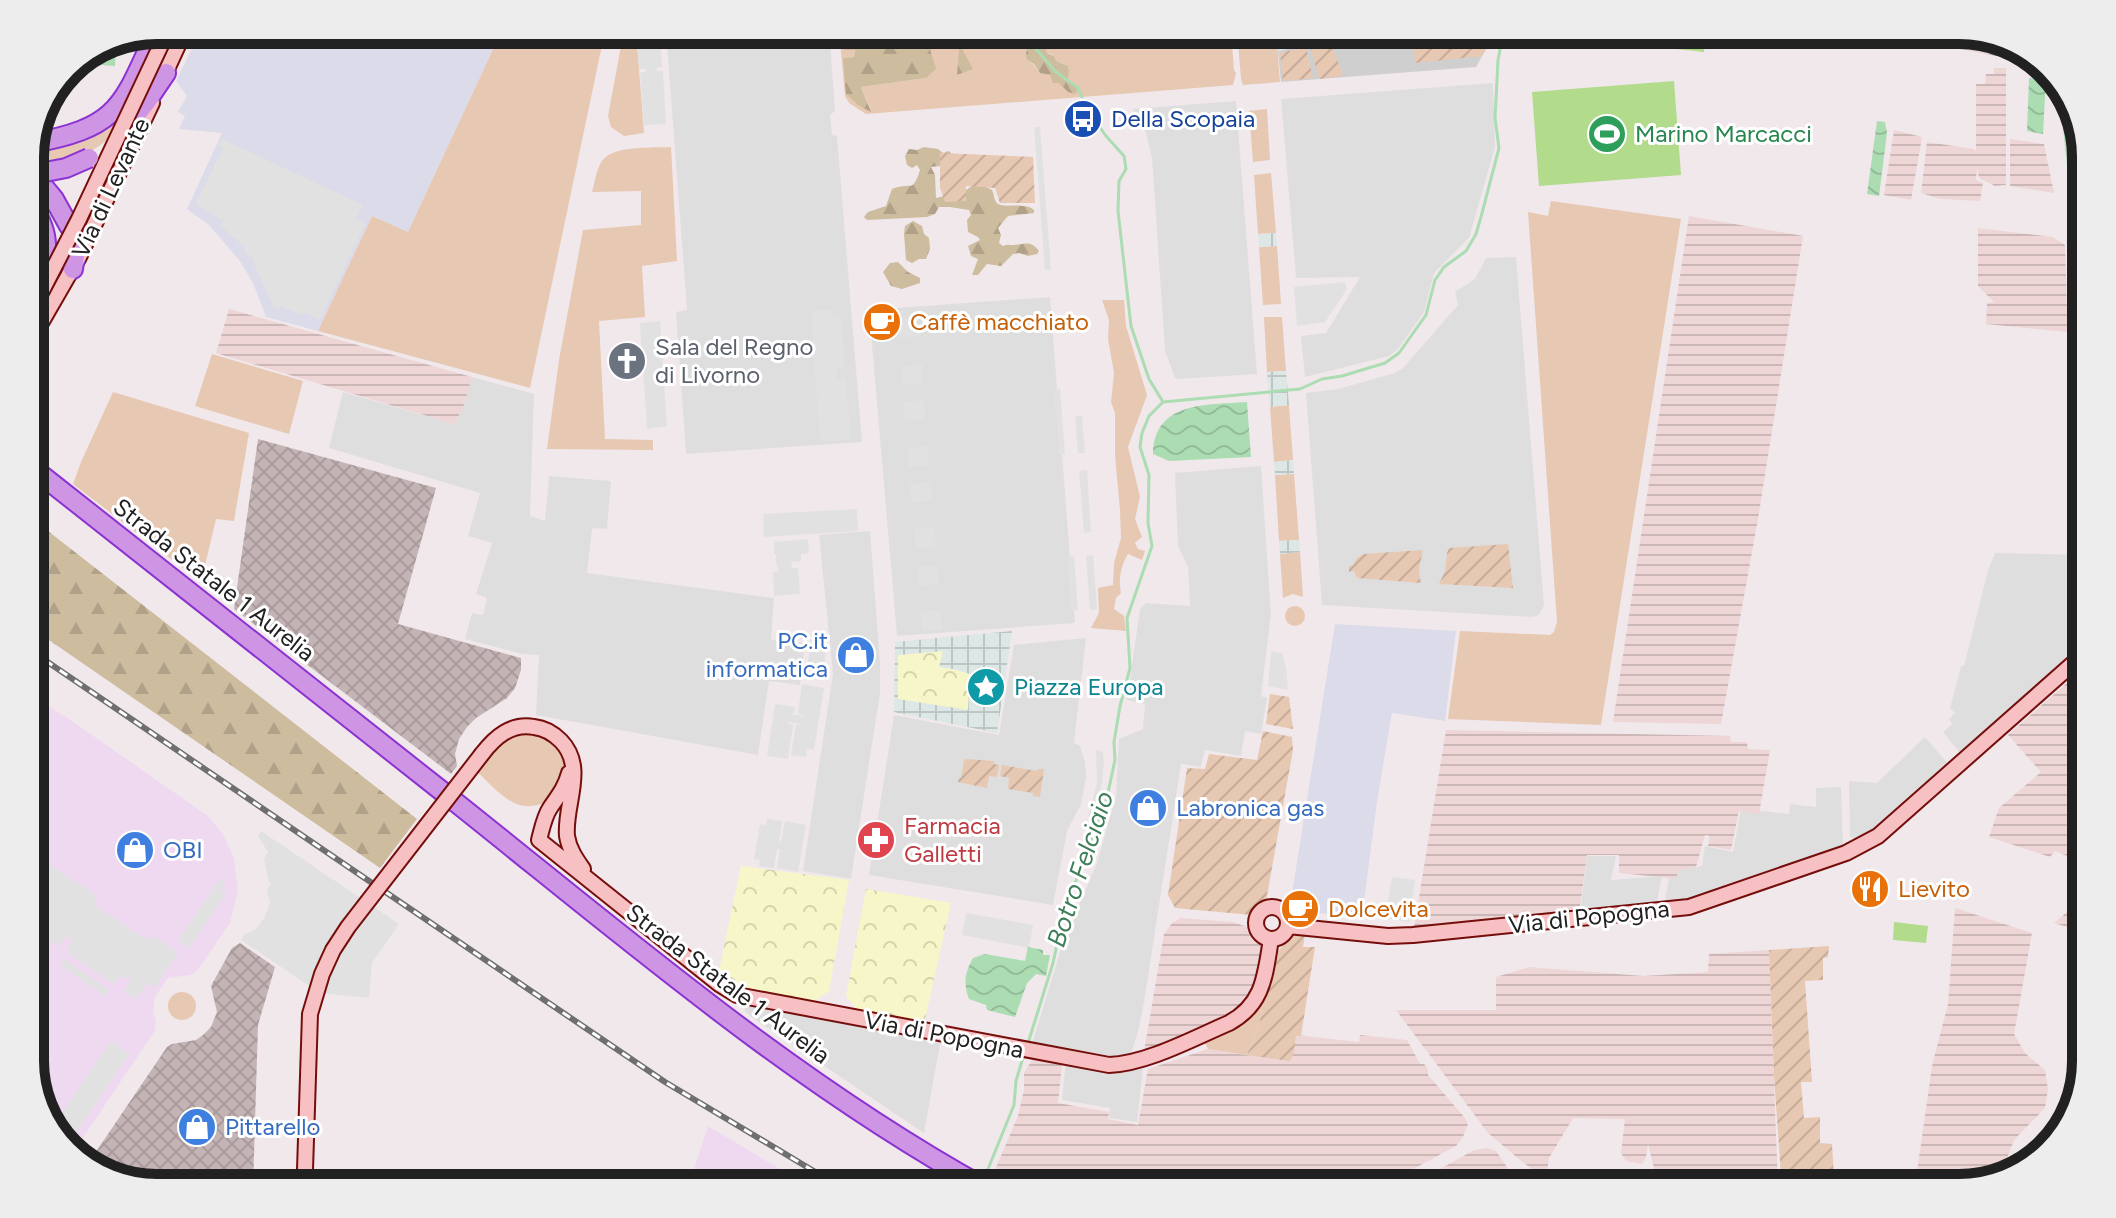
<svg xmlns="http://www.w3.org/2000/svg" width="2116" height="1218" font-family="Figtree,sans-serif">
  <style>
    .residential { fill: #dfdedf }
    .commercial { fill: #efd9f0 }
    .industrial { fill: #dcdbe9 }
    .religious { fill: #cfcfcf }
    .construction { fill: url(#construction-cross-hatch) }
    .farmland { fill: url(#farmland-rules) }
    .grass { fill: #e7c8b2; fill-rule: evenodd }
    .forest { fill: url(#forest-firs) }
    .park { fill: url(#park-crowns) }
    .garden { fill: url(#garden-furrows) }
    .pitch { fill: #b2db8b }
    .parking { fill: #e1e1e1 }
    .plaza { fill: url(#plaza-grid); fill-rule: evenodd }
    .water { fill: url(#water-waves) }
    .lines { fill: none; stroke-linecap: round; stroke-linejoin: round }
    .stream { stroke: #abdcb2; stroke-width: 3 }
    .secondary-casing { stroke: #750d0b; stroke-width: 18 }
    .highway-casing { stroke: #8c32d2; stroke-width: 22 }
    .secondary { stroke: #f7c0c3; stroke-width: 14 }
    .highway { stroke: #cd95e3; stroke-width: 18 }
    .rail-casing { stroke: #6f6f6f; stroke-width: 6 }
    .rail { stroke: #fff; stroke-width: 3; stroke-dasharray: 9; stroke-linecap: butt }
    .secondary-bridge-casing { stroke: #750d0b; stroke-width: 18; stroke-linecap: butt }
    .highway-bridge-casing { stroke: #8c32d2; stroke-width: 22; stroke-linecap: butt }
    .secondary-bridge { stroke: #f7c0c3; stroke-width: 14 }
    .highway-bridge { stroke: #cd95e3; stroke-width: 18 }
    .labels { text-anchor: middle; stroke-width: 6; stroke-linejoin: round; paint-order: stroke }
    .transit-label { font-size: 24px; fill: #164399; stroke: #fff; text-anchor: start }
    .leisure-label { font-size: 24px; fill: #27864d; stroke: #fff; text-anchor: start }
    .street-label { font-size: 24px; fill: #212121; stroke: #fff }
    .food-label { font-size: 24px; fill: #c56008; stroke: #fff; text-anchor: start }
    .worship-label { font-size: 24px; fill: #5b616d; stroke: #fff; text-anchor: start }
    .shop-label { font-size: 24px; fill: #366cbe; stroke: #fff; text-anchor: start }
    .culture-label { font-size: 24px; fill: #0d838f; stroke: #fff; text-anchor: start }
    .health-label { font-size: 24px; fill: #be3a42; stroke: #fff; text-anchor: start }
    .water-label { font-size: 26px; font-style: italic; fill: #3e7e58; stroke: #fff }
    .rim { fill: none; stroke: #212121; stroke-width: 10 }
  </style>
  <defs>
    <pattern id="construction-cross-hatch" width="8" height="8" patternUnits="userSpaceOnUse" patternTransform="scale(2)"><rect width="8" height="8" fill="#c5b4b6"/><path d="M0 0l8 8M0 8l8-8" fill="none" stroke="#a99a9c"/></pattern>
    <pattern id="farmland-rules" width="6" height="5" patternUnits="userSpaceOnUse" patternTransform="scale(2)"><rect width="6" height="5" fill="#eed5d6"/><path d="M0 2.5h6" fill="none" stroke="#ccb7b7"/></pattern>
    <pattern id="forest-firs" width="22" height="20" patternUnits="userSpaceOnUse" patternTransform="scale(2)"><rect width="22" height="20" fill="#cebc9f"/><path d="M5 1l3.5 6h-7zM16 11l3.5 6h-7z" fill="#b1a189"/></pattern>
    <pattern id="park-crowns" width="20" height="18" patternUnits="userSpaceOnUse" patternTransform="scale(2)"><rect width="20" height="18" fill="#f7f6c9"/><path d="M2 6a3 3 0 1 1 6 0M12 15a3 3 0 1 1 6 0" fill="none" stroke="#d3d3ac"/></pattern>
    <pattern id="garden-furrows" width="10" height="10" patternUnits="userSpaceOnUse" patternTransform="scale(2)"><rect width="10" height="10" fill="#e7c8b2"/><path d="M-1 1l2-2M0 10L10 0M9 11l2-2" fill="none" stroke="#c6ac99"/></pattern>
    <pattern id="plaza-grid" width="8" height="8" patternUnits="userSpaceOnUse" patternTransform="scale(2)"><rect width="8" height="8" fill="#dce7e6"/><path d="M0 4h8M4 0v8" fill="none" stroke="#bcc6c5"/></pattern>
    <pattern id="water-waves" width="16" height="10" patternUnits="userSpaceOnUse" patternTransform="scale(2)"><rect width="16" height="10" fill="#abdcb2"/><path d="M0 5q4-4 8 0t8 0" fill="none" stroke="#93bc99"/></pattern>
  </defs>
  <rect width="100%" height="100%" fill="#f1e8ec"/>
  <!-- residential -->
  <path class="residential" d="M 666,30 L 829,30 L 835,111 L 830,115 L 832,135 L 837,136 L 862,442 L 686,454 L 676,312 L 687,310 Z
    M 1493,83 L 1495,147 L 1469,238 L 1434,273 L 1424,312 L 1398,349 L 1389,356 L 1305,377 L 1301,336 L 1326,333 L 1360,277 L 1296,278 L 1281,99 Z
    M 1236,101 L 1257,374 L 1178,379 L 1175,378 L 1165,351 L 1152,158 L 1145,129 L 1133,109 Z
    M 1516,257 L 1544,605 L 1539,615 L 1532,617 L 1322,605 L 1306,393 L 1338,389 L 1395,373 L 1403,368 L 1458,305 L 1455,292 L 1475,279 L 1486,258 Z
    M 1050,297 L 1075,623 L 897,636 L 869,310 Z
    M 472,377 L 534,394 L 530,516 L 545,521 L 549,476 L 611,481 L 607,529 L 592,528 L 587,573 L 774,598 L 771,640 L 805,643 L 800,685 L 769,681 L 758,755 L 536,715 L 539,655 L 522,654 L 465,639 L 472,613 L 483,615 L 487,598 L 476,594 L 492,543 L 468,536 L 480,493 L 329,448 L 343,392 L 454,424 L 463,408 Z
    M 1261,466 L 1271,615 L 1261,696 L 1267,698 L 1261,734 L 1245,731 L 1241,756 L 1205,750 L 1201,767 L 1181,764 L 1145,996 L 1139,1028 L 1126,1070 L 1143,1069 L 1137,1122 L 1109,1118 L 1110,1108 L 1062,1100 L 1067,1050 L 1032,1044 L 1063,943 L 1097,863 L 1116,796 L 1119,739 L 1143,729 L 1145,704 L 1127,700 L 1140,609 L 1146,603 L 1190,606 L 1188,567 L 1178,546 L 1175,473 Z
    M 870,531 L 880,662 L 880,693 L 851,879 L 803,871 L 833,674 L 819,535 Z
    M 1995,553 L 2086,555 L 2086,643 L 1961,754 L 1943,732 L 1952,724 L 1949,719 L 1955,713 L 1950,708 L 1961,666 L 1964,666 L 1988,570 Z
    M 1086,638 L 1074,743 L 1080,746 L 1085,762 L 1086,778 L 1081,804 L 1067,831 L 1053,905 L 869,875 L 894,715 L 999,735 L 1014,645 Z
    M 1925,737 L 1949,765 L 1873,832 L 1856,839 L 1850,837 L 1849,781 L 1877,783 Z
    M 1841,787 L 1843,846 L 1690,902 L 1664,906 L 1670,872 L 1702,866 L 1705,846 L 1733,852 L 1741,809 L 1789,814 L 1790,804 L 1816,807 L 1816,788 Z
    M 1587,856 L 1616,856 L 1611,880 L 1662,876 L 1656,907 L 1580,915 Z
    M 749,1003 L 941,1039 L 924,1133 L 750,1016 L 745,1011 L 744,1008 Z"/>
  <!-- commercial -->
  <path class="commercial" d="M 30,694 L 72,721 L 208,816 L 223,834 L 234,858 L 238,891 L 230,923 L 197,971 L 190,975 L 168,978 L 155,997 L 153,1015 L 156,1020 L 154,1032 L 74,1151 L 47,1125 L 30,1069 Z
    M 708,1126 L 812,1188 L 688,1188 Z"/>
  <!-- industrial -->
  <path class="industrial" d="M 201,30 L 502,30 L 408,232 L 372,216 L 318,331 L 266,317 L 253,283 L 240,261 L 209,225 L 187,209 L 222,133 L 179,129 L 185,116 L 178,112 L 187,96 L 176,81 Z
    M 1335,624 L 1456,631 L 1445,721 L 1392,713 L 1377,801 L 1362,918 L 1293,910 L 1290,906 Z"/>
  <!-- religious -->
  <path class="religious" d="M 1276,30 L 1490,30 L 1489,44 L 1476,67 L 1281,82 Z"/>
  <!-- construction -->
  <path class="construction" d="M 258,439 L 436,488 L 398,624 L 521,658 L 521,670 L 515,688 L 507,698 L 476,718 L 467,727 L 459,739 L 455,754 L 457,766 L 451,774 L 234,609 Z
    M 240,943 L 275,967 L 258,1025 L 253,1188 L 157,1188 L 94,1171 L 87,1165 L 167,1047 L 172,1044 L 196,1040 L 203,1035 L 211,1027 L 217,1012 L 211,986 L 232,948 Z"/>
  <!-- farmland -->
  <path class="farmland" d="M 1903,30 L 1959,30 L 1968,32 L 1963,42 L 1950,38 L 1947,43 L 1905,35 Z
    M 1973,34 L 2022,47 L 2042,65 L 1965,50 Z
    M 1994,68 L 2006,68 L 2006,185 L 1995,186 L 1979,178 L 1977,167 L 1976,180 L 1983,183 L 1980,201 L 1941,199 L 1921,193 L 1927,142 L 1974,149 L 1976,152 L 1976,84 L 1985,84 L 1986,74 L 1994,74 Z
    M 1894,130 L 1922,137 L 1911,200 L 1884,195 Z
    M 2010,139 L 2044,144 L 2054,193 L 2010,186 Z
    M 1689,216 L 1803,236 L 1758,519 L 1721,724 L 1613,722 Z
    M 1978,228 L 2053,237 L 2065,245 L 2067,310 L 2075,311 L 2077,333 L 1986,324 L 1987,303 L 1994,302 L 1978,286 Z
    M 229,309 L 472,377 L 463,408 L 454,424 L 216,353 Z
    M 2086,666 L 2086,933 L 2054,923 L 2073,907 L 2079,859 L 2075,856 L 2067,856 L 2055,851 L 2050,857 L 1989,837 L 1999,808 L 2041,772 L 2008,735 Z
    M 1446,730 L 1730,736 L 1731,742 L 1747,742 L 1748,749 L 1770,750 L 1759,814 L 1739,811 L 1731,850 L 1708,846 L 1710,836 L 1705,835 L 1696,867 L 1677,871 L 1677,877 L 1670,878 L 1619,873 L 1619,855 L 1587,855 L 1579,914 L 1414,929 Z
    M 1955,908 L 2032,933 L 2014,1034 L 2025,1053 L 2045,1070 L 2048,1089 L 2045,1108 L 2014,1140 L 2000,1177 L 1959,1188 L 1920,1188 L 1916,1179 L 1932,1066 L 1948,1004 Z
    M 1181,918 L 1232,922 L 1248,927 L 1264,945 L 1264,955 L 1251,997 L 1236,1013 L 1218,1023 L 1144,1052 L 1164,934 L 1172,923 Z
    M 1769,950 L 1778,1188 L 1659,1188 L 1648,1144 L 1646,1157 L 1642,1164 L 1626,1161 L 1621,1153 L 1625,1119 L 1573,1118 L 1549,1158 L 1547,1173 L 1537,1173 L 1520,1160 L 1488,1133 L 1396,1010 L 1496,1010 L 1496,977 L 1529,967 L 1643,976 L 1708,972 L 1709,954 Z
    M 1296,1035 L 1359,1042 L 1360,1035 L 1407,1040 L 1420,1064 L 1424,1064 L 1428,1069 L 1428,1075 L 1465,1118 L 1468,1124 L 1463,1137 L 1456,1146 L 1391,1181 L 1272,1169 L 1267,1188 L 1019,1188 L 1007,1181 L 995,1170 L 1018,1116 L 1024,1090 L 1024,1073 L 1032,1060 L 1062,1064 L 1058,1103 L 1109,1112 L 1108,1119 L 1138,1125 L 1148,1069 L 1208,1049 L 1252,1056 L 1294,1052 Z
    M 1487,1148 L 1496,1151 L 1507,1167 L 1510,1175 L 1508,1188 L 1422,1188 L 1426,1179 L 1433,1173 L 1467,1154 L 1475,1150 Z"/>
  <!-- grass -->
  <path class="grass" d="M 502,30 L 603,30 L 601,50 L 530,388 L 318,331 L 372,216 L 408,232 Z
    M 624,30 L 636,30 L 644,133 L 624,136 L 611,127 L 608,116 Z
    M 839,30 L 841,30 L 843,49 L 855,49 L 854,57 L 844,58 L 871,110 L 861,87 L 926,78 L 929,49 L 959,49 L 972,69 L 956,43 L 909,39 L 907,30 L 911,30 L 916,35 L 943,30 L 968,30 L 964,37 L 965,43 L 972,44 L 980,39 L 989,41 L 1004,37 L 1004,30 L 1036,30 L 1044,36 L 1044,30 L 1231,30 L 1234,70 L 1236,73 L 1233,85 L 866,114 L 849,103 L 845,96 ZM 1042,44 L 1047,53 L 1052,54 L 1056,61 L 1068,66 L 1069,70 L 1067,79 L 1074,83 L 1059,83 L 1049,74 L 1040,73 L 1033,64 L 1026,59 Z
    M 1237,30 L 1276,30 L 1280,82 L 1243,85 L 1241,79 Z
    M 1267,109 L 1270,160 L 1253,162 L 1249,111 Z
    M 122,113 C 119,120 116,130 111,136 C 92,156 65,162 39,169 L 30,163 L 30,149 L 71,144 L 96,132 Z
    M 671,147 L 677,261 L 642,266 L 645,317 L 599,321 L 605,439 L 653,440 L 653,450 L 547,449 L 559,360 L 583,230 L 641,225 L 641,191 L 592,192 C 595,182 596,170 602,161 C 613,145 653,148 671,147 Z
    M 1271,173 L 1276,233 L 1258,234 L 1254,175 Z
    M 1551,201 L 1681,219 L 1601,725 L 1448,719 L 1460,631 L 1550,635 L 1554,632 L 1557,622 L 1528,212 L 1548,216 Z
    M 1277,246 L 1281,304 L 1263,305 L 1259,247 Z
    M 1102,300 L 1124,300 L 1126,326 L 1147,395 L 1128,447 L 1140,497 L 1135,519 L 1142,537 L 1135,543 L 1138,549 L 1145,551 L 1142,560 L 1128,554 C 1121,565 1118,580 1121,593 L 1116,598 L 1114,609 L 1124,616 L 1126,631 L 1091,628 L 1099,613 L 1098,588 L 1113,585 L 1114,563 L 1121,538 L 1120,510 L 1115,455 L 1115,413 L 1111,402 L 1114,373 L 1108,339 L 1109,320 Z
    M 1264,317 L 1282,317 L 1286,371 L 1267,372 Z
    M 212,354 L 303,381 L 289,434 L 195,406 Z
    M 113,392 L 249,433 L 234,521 L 216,519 L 201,582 L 73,484 L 81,462 Z
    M 1289,405 L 1293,460 L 1274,462 L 1270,407 Z
    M 1294,474 L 1299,540 L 1279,541 L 1275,475 Z
    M 1300,552 L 1303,597 L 1293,594 L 1283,598 L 1280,554 Z
    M1285 616a10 10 0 1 1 20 0a10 10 0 1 1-20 0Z
    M 530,732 L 549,737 L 565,755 L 567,765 L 566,776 L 546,803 C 540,804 533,807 526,806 C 507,805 491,784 477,772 C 492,749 502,738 530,732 Z
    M168 1006a14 14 0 1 1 28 0a14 14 0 1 1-28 0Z
    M 1263,1001 L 1259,1026 L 1247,1055 L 1208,1049 L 1205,1043 C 1229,1033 1250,1024 1263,1001 Z
    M 433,1171 L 462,1173 L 471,1177 L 408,1185 L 403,1179 L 404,1175 L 407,1174 Z"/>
  <!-- forest -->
  <path class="forest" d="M 841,30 L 907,30 L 910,39 L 956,43 L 962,49 L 973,69 L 957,75 L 959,49 L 930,49 L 936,69 L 926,78 L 861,87 L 871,112 L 858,105 L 846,94 L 843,58 L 854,57 L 855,50 L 843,49 Z
    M 968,30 L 1004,30 L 1004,37 C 995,45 990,40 980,39 L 972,44 L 964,41 Z
    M 1034,41 L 1045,47 L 1047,53 L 1054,56 L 1056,61 L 1068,66 L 1069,70 L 1068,79 L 1075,85 L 1077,91 L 1075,94 L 1068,92 L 1059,83 L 1053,83 L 1050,75 L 1040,73 L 1034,64 L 1027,60 C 1024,53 1028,45 1034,41 Z
    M 924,147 L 938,149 L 943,153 L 949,151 L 954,157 L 940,166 L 931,167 L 935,175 L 936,198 L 965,191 L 973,185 L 982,185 L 992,190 C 994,194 994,199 996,202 C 1001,210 1023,201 1034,210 L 1034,213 L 1008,216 L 998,228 L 1001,235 L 999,243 L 1003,246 C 1007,244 1010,245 1014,245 C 1024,244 1031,240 1039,251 L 1037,254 L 1028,256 L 1019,253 L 1013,254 L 1001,266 L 987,264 L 978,275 L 972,275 L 978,259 L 971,256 L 968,246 L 980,240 L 978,237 L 968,232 L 967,220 L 971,215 L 969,210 L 950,207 L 939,207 L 935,214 L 927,217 L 867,220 L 864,217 L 868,212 L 886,206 L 892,189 C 911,181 912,195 920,170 L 917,165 L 912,168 L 907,165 L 905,156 L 909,149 L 917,150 Z
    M 913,221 L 922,226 L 924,234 L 929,238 L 930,249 L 926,259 L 919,259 L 912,263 L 906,260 L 904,234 L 905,226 Z
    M 898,262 L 908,272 L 920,278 L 920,283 L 902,289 L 891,286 L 883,272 L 890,263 Z
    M 30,517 L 417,819 L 380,868 L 30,627 Z"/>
  <!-- park -->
  <path class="park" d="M 944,651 L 939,667 L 954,669 L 970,674 L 968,711 L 897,700 L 898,655 Z
    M 741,866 L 849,880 L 829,991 L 813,1002 L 745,990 L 719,971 Z
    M 866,889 L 951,903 L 924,1024 L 857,1010 L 846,996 Z"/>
  <!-- garden -->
  <path class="garden" d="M 1412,30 L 1488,30 L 1489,44 L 1482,56 L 1415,63 Z
    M 1330,40 L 1343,76 L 1319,79 L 1310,45 Z
    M 1306,47 L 1313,78 L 1283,81 L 1280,53 Z
    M 940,153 L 1033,157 L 1035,203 L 1000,203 L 995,188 L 966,186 L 966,201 L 945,202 L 940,188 Z
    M 1508,544 L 1513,588 L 1439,584 L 1445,571 L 1447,553 L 1449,548 Z
    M 1422,550 C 1423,556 1421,557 1420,564 C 1418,570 1420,577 1421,583 L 1357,578 L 1354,571 L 1349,572 L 1349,566 L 1353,565 L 1357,558 L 1364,554 Z
    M 1270,694 L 1289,697 L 1293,729 L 1266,724 Z
    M 1263,731 L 1292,737 L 1293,750 L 1266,901 L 1252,915 L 1175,908 L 1168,895 L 1187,768 L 1205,769 L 1209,754 L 1257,760 Z
    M 967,759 L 994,761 L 994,764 L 999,765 L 997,777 L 989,776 L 987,788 L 958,782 L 959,778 L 961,778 L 964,760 Z
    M 1002,765 L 1037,771 L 1038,769 L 1044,769 L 1040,797 L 1033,796 L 1033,793 L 1008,789 L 1009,778 L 1000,776 Z
    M 1296,933 L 1305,935 L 1303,947 L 1315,947 L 1301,1036 L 1296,1036 L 1294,1052 L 1290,1061 L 1247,1055 L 1259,1026 L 1263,1001 L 1272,983 L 1277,952 Z
    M 1829,946 L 1828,957 L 1823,958 L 1823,980 L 1805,981 L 1812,1082 L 1801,1082 L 1804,1118 L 1820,1117 L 1820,1143 L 1832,1144 L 1834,1177 L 1812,1177 L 1812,1188 L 1782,1188 L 1774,1077 L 1769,950 Z"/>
  <!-- pitch -->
  <path class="pitch" d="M 1647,30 L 1706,30 L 1704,52 L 1648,46 Z
    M 1674,81 L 1681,175 L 1539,186 L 1532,92 Z
    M 1894,922 L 1928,926 L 1926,943 L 1893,940 Z"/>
  <!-- parking -->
  <path class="parking" d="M 636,30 L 660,30 L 662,67 L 656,68 L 657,71 L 663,71 L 666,124 L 644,125 L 640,72 L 646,72 L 646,69 L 639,69 Z
    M 1567,30 L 1638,30 L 1638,37 L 1568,40 Z
    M 1034,127 L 1040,127 L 1051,270 L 1045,270 Z
    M 222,139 L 363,205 L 356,219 L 365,224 L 320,320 L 303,312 L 301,315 L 281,306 L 279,309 L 273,306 L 253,262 L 254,259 L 248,256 L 243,246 L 238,243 L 239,240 L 232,237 L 221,225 L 223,221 L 196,204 L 223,148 L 219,145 Z
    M 1345,282 L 1347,289 L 1325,322 L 1297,326 L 1294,287 Z
    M 832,310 L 832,317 L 841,317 L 845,368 L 837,369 L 837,379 L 846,379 L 850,436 L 848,440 L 829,441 L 822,440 L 819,435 L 811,311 Z
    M 918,315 L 920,336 L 899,338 L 898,317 Z
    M 660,321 L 667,426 L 647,429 L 640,323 Z
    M 922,364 L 923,383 L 903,385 L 901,366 Z
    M 1060,389 L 1065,454 L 1059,454 L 1054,390 Z
    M 924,400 L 926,419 L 905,421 L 904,402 Z
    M 1075,416 L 1082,416 L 1085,453 L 1078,453 Z
    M 928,446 L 929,465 L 909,467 L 907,448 Z
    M 1087,470 L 1091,532 L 1084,533 L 1079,471 Z
    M 931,482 L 932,501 L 912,503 L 910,484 Z
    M 857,509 L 858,531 L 764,537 L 763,514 Z
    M 934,527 L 936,547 L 915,548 L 914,529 Z
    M 808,539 L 809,553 L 801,554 L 801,561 L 791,562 L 792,568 L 798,568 L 800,594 L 774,596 L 773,572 L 779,571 L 775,560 L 777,556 L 774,553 L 774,542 Z
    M 1093,555 L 1097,609 L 1090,610 L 1086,556 Z
    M 1074,556 L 1078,610 L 1071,611 L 1067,557 Z
    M 937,565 L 939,584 L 919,586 L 917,567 Z
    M 940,610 L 942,630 L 922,631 L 920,612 Z
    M 825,641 L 825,663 L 808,663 L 810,642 Z
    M 1271,651 L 1282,653 L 1286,668 L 1288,690 L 1268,686 Z
    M 802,684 L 824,688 L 814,750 L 807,749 L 806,757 L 791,755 L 796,725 L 802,724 L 788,722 L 788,724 L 793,725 L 788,759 L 767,756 L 775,704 L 795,707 L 794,713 L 789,714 L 804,716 L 798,713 Z
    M 1096,750 L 1103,752 L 1104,763 L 1100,797 L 1092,818 L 1088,816 L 1097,783 Z
    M 767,819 L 782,821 L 779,841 L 781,841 L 785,821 L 806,825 L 798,872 L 777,868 L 780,849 L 777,849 L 774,868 L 759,866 L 760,860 L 754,859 L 760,824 L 766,825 Z
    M 261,831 L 399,924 L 372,963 L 369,998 L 320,993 L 241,940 L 245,934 L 255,930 L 264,918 L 270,903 L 267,890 L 271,884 L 269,882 L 264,859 L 268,852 L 258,836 Z
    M 33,854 L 94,894 L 96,906 L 144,939 L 155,937 L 178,953 L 155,987 L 148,983 L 136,999 L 124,991 L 131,980 L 128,977 L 118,978 L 113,984 L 67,952 L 72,940 L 66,936 L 58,946 L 30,927 L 30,858 Z
    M 1392,877 L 1415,880 L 1409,922 L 1385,918 Z
    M 220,879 L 225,883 L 220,890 L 226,894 L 189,948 L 178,940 Z
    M 966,913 L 1033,925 L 1029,948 L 962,935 Z
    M 64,959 L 109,990 L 105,996 L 60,965 Z
    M 111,1041 L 129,1054 L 68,1145 L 51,1129 Z"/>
  <!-- plaza -->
  <path class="plaza" d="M 1277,30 L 1300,30 L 1304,45 L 1279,51 Z
    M 1276,233 L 1277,246 L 1259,247 L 1258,234 Z
    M 1286,371 L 1289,405 L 1270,407 L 1267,372 Z
    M 1293,460 L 1294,474 L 1275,475 L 1274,462 Z
    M 1299,540 L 1300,552 L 1280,554 L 1279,541 Z
    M 1012,631 L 997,733 L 894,712 L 895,642 ZM 943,651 L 939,667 L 954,669 L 970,674 L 968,710 L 898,699 L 898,655 Z"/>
  <!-- water -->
  <path class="water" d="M 113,48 L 116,48 L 115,66 L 77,63 Z
    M 2029,78 L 2046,79 L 2043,134 L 2027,131 Z
    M 1877,121 L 1885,122 L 1887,133 L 1879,196 L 1867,194 Z
    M 2086,342 L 2086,405 L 2074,405 L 2067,368 L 2068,344 Z
    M 1247,402 L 1251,457 L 1169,461 L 1153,454 C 1154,401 1207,405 1247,402 Z
    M 1028,947 L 1043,950 L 1043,955 L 1050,955 L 1046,976 L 1036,974 L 1027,983 L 1015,1017 L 987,1010 L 986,1005 L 969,999 C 963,984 965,972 973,958 L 985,954 L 1025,961 Z"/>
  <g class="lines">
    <!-- stream -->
    <path class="stream" d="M 1012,30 L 1022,41 L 1030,42 L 1055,71 L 1078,88 L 1082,97
      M 2060,83 L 2070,180 L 2079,215 L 2086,257
      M 1092,116 L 1106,136 L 1124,156 L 1126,169 L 1119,181 L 1118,211 L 1131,326 L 1149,379 L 1163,402
      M 1028,1043 L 1053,963 L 1064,912 L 1106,802 L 1115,760 L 1114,742 L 1120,706 L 1130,668 L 1127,618 L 1152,546 L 1148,523 L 1149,475 L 1140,447 L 1142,433 L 1149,416 L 1163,402 L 1300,389 L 1322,379 L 1342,376 L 1385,363 L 1399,353 L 1426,315 L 1435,280 L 1444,267 L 1466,251 L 1476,234 L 1481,217 L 1499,148 L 1495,118 L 1498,60 L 1504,30
      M 988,1169 L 1014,1105 L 1016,1081 L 1024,1054"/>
    <defs>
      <path id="secondary" d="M 162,80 L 185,30
        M 30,342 L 79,257 L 152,103
        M 482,754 C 495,737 511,723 534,727 C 544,728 553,733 561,741 C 587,768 564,805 567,836 C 569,849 576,859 583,869
        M 539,840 L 719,984 L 737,995 L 1109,1065 C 1146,1064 1194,1038 1229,1023 C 1264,1004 1265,975 1271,939
        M 539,840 C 542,829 544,817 550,808 C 558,796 565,788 569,773
        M1256 923a16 16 0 1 1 32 0a16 16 0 1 1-32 0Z
        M 1288,926 L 1388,936 L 1413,935 L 1689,907 L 1846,853 L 1878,836 L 2086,652
        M 305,1188 L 305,1170"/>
      <path id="highway" d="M 131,121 L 147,101 L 166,73
        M 33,143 C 121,127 122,105 157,30
        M 39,181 L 54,199 L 69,226
        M 30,205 C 55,236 46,261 36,296
        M 73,269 L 75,255 L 74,242
        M 30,466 L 443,792
        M 454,801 C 625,937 793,1082 985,1188"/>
    </defs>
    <!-- secondary casing -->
    <use href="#secondary" class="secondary-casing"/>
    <!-- highway casing -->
    <use href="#highway" class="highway-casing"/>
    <!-- secondary -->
    <use href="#secondary" class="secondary"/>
    <!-- highway -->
    <use href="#highway" class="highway"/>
    <defs>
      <path id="rail" d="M 30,650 L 372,883
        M 384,891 L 665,1082 L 842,1188"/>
    </defs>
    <!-- rail casing -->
    <use href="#rail" class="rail-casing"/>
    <!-- rail -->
    <use href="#rail" class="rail"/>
    <defs>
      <path id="secondary-bridge" d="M 31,312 L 79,219 L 168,30
        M 305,1170 L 310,1014 L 322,974 L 333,950 L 348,927 L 482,754"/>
      <path id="highway-bridge" d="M 30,175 L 66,168 L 89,158"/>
    </defs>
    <!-- secondary-bridge casing -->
    <use href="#secondary-bridge" class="secondary-bridge-casing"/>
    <!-- highway-bridge casing -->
    <use href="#highway-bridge" class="highway-bridge-casing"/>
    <!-- secondary-bridge -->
    <use href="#secondary-bridge" class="secondary-bridge"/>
    <!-- highway-bridge -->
    <use href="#highway-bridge" class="highway-bridge"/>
  </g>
  <!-- icons -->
  <defs>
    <symbol id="bus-disc" viewBox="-11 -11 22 22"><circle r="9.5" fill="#1a4fb4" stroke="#fff"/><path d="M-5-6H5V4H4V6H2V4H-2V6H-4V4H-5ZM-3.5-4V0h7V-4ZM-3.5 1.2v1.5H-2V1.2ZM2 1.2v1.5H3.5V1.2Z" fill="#fff"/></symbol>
    <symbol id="stadium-disc" viewBox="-11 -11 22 22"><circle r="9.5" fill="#2e9e5b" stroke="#fff"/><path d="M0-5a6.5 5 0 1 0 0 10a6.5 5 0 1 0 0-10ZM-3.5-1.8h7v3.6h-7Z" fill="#fff"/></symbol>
    <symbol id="cafe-disc" viewBox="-11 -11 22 22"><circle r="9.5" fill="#e8710a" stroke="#fff"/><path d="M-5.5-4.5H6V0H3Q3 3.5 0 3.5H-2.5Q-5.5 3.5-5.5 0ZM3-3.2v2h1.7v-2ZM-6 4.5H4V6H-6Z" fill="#fff"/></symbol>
    <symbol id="church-disc" viewBox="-11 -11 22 22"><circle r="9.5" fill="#6b7280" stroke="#fff"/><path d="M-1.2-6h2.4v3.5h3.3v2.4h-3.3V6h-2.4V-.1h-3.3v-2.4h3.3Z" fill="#fff"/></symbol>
    <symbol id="shop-disc" viewBox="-11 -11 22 22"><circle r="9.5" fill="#3f7fe0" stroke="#fff"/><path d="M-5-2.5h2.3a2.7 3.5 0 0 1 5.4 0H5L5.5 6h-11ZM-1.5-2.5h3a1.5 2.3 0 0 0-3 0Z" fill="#fff"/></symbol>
    <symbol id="sight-disc" viewBox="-11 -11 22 22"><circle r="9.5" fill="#0f9aa8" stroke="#fff"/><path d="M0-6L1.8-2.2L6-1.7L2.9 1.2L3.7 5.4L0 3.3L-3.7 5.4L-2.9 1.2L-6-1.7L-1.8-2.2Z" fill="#fff"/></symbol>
    <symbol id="pharmacy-disc" viewBox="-11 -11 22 22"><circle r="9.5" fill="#e0444e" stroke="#fff"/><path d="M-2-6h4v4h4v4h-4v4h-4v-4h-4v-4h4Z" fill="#fff"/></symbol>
    <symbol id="restaurant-disc" viewBox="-11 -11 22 22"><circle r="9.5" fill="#e8710a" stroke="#fff"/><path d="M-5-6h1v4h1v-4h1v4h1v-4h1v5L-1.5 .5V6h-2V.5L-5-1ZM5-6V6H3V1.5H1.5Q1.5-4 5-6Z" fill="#fff"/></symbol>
  </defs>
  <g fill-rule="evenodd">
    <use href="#bus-disc" x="1061" y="97" width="44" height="44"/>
    <use href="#stadium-disc" x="1585" y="112" width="44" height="44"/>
    <use href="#cafe-disc" x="860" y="300" width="44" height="44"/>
    <use href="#church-disc" x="605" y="339" width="44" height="44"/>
    <use href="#shop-disc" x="834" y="633" width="44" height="44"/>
    <use href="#sight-disc" x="964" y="665" width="44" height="44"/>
    <use href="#shop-disc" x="1126" y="786" width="44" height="44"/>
    <use href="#pharmacy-disc" x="854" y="818" width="44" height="44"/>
    <use href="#shop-disc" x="113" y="828" width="44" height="44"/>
    <use href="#restaurant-disc" x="1848" y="867" width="44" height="44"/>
    <use href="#cafe-disc" x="1278" y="887" width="44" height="44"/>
    <use href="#shop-disc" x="175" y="1105" width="44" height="44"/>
  </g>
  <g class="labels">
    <!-- transit labels -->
    <g class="transit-label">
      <text x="1111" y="127">Della Scopaia</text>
    </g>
    <!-- leisure labels -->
    <g class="leisure-label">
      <text x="1635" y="142">Marino Marcacci</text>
    </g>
    <!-- street labels -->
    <g class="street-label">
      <text transform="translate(111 188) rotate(-65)" y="8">Via di Levante</text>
      <text transform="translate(214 580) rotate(38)" y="8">Strada Statale 1 Aurelia</text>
      <text transform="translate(1589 917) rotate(-6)" y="8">Via di Popogna</text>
      <text transform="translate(728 984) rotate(37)" y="8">Strada Statale 1 Aurelia</text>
      <text transform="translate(944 1035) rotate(11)" y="8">Via di Popogna</text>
    </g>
    <!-- food labels -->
    <g class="food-label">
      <text x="910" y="330">Caffè macchiato</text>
      <text x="1898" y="897">Lievito</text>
      <text x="1328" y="917">Dolcevita</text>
    </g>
    <!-- worship labels -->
    <g class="worship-label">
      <text x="655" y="355">Sala del Regno<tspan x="655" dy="28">di Livorno</tspan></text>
    </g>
    <!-- shop labels -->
    <g class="shop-label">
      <text x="828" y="649" text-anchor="end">PC.it<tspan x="828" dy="28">informatica</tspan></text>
      <text x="1176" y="816">Labronica gas</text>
      <text x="163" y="858">OBI</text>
      <text x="225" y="1135">Pittarello</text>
    </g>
    <!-- culture labels -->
    <g class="culture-label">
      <text x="1014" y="695">Piazza Europa</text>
    </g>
    <!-- health labels -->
    <g class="health-label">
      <text x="904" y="834">Farmacia<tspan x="904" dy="28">Galletti</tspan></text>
    </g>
    <!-- water labels -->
    <g class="water-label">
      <text transform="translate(1080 869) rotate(-72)" y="9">Botro Felciaio</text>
    </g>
  </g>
  <!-- crop -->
  <path d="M0 0H2116V1218H0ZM157 44H1959A113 113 0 0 1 2072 157V1061A113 113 0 0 1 1959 1174H157A113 113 0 0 1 44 1061V157A113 113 0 0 1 157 44Z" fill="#ededed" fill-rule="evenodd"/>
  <path class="rim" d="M157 44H1959A113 113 0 0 1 2072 157V1061A113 113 0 0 1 1959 1174H157A113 113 0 0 1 44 1061V157A113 113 0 0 1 157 44Z"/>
</svg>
